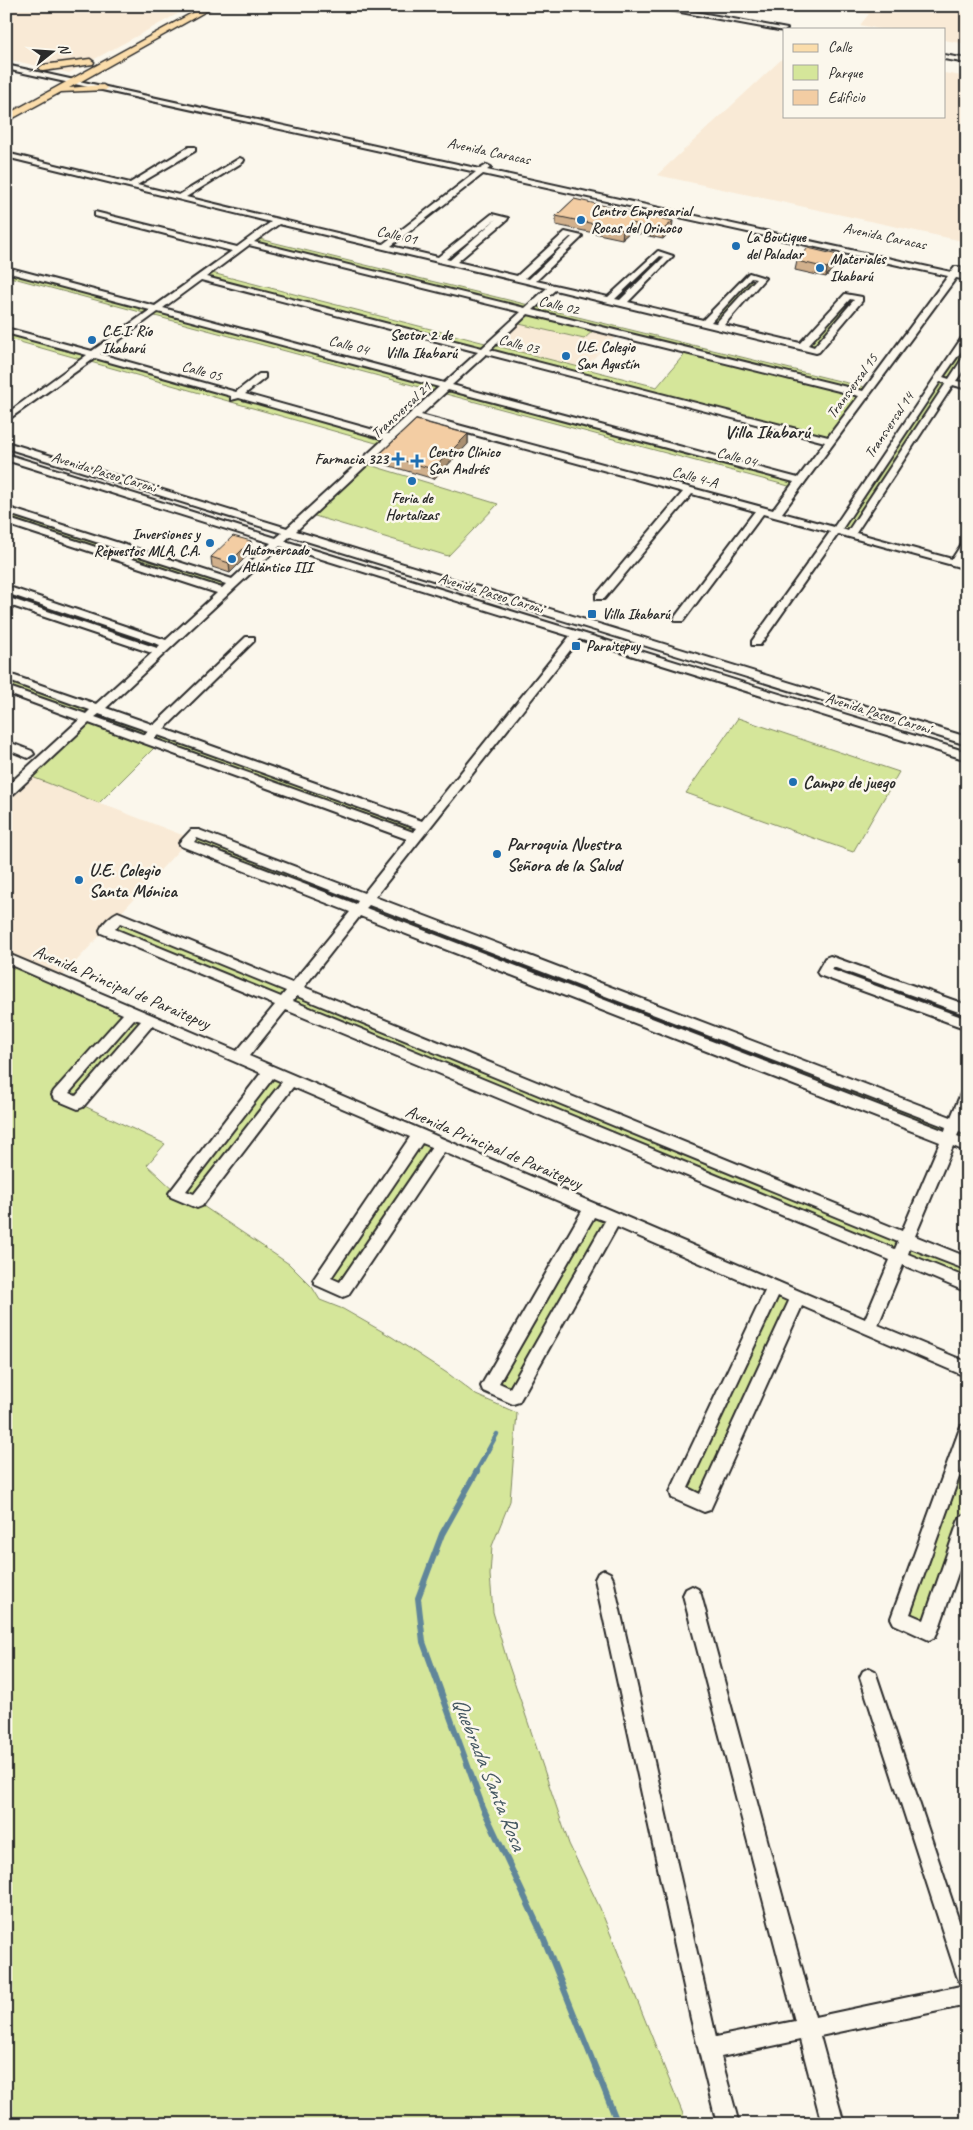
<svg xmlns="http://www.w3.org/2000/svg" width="973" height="2130" font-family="Caveat,sans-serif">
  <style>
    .built { fill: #f9ead6 }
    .green { fill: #d5e69a; stroke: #808862 }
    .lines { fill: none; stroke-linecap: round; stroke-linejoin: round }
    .stream-far1 { stroke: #60869a; stroke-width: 4.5 }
    .stream { stroke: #60869a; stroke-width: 6 }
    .minor-casing { stroke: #2b2b2b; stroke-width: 4 }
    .major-casing { stroke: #2b2b2b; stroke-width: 3 }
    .minor { fill: #fbf7ec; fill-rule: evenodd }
    .major { fill: #fbddab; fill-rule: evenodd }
    .wall { fill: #d1b08c; stroke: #2b2b2b }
    .shaded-wall { fill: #aa9072; stroke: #2b2b2b }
    .building { fill: #f3cda3; stroke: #2b2b2b }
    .poi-dot { fill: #1f6fb2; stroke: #fbf7ec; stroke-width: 2 }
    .labels { text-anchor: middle; stroke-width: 5; stroke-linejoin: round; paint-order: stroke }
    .far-street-label { font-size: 15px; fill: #2b2b2b; stroke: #fbf7ec }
    .far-poi-label { font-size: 15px; font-weight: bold; fill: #2b2b2b; stroke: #fbf7ec; text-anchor: start }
    .far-quarter-label { font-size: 16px; font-weight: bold; fill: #2b2b2b; stroke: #fbf7ec }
    .poi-label { font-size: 18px; font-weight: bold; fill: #2b2b2b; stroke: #fbf7ec; text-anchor: start }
    .street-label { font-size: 18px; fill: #2b2b2b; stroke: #fbf7ec }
    .far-district-label { font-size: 19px; font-weight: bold; fill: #2b2b2b; stroke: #fbf7ec }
    .near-water-label { font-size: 22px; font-style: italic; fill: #455862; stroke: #fbf7ec }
  </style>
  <rect width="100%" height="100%" fill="#fbf7ec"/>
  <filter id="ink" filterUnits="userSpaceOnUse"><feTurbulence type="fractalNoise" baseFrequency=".02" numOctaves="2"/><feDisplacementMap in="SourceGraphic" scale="10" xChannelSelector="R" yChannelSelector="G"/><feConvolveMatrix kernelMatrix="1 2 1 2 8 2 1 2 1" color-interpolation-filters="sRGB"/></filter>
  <g filter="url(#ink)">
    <!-- built -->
    <path class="built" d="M 6,6 L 192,6 L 69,73 L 6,59 Z
      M 828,6 L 967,6 L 967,44 L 944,40 L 944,29 L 879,29 L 860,25 L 869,14 Z
      M 784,57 L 784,116 L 944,116 L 944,73 L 967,77 L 967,242 L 657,175 Z
      M 515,323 L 584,339 L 595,328 L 618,334 L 584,368 L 491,344 Z
      M 27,775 L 190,838 L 58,981 L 6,958 L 6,794 Z"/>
    <!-- green -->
    <path class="green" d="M 255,238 L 868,388 L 830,440 L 201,277 L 208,272 L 657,387 L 687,351 L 596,328 L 584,339 L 515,323 L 526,312 L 249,243 Z
      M 658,253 L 669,256 L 622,303 L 610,300 Z
      M 6,269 L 800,481 L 795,488 L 785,485 L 6,276 Z
      M 749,275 L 761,278 L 718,326 L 705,323 Z
      M 848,296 L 859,299 L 816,350 L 804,347 Z
      M 6,330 L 391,438 L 383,445 L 6,338 Z
      M 967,337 L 967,358 L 850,535 L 836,531 Z
      M 363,463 L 498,504 L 448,556 L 308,514 Z
      M 6,510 L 234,583 L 224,592 L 6,521 Z
      M 6,589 L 168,644 L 159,652 L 6,600 Z
      M 6,676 L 425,827 L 416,838 L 158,744 L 99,803 L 27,775 L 87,718 L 6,689 Z
      M 738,718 L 899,772 L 853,852 L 686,793 Z
      M 195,833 L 967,1129 L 967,1146 L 185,843 Z
      M 118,917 L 967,1264 L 967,1285 L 106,930 Z
      M 6,958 L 150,1020 L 78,1103 L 165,1144 L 147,1165 L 176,1192 L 271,1071 L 291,1080 L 197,1202 L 289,1264 L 312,1287 L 320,1300 L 343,1309 L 392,1337 L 450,1375 L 476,1395 L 517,1413 L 510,1501 L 492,1546 L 490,1575 L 493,1612 L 507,1660 L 569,1844 L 600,1908 L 687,2124 L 6,2124 Z
      M 830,961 L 967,1010 L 967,1024 L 824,972 Z
      M 419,1135 L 441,1145 L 343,1290 L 321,1280 Z
      M 591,1209 L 614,1219 L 513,1397 L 489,1386 Z
      M 774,1288 L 798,1298 L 704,1504 L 678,1492 Z
      M 967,1431 L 967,1522 L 929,1631 L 900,1618 Z"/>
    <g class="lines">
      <!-- stream-far1 -->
      <path class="stream-far1" d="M 476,1472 L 497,1434"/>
      <!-- stream -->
      <path class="stream" d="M 477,1471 L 442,1534 L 418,1598 L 423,1642 L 483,1808 L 541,1932 L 618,2124"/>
      <defs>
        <path id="minor" d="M 648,6 L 663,6 L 787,29 L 784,31 Z
          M 944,55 L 967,59 L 967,63 L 944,59 Z
          M 6,65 L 480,169 L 487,165 L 491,167 L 487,170 L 951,272 L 955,267 L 961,267 L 959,274 L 967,276 L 967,280 L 956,278 L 782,513 L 834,527 L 963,336 L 967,333 L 967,343 L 943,377 L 949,379 L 964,356 L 967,355 L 967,365 L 956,381 L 967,383 L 967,389 L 953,385 L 856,533 L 952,559 L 963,542 L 967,541 L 967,552 L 961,561 L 967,563 L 967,569 L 838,534 L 760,645 L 752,645 L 752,641 L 830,532 L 763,514 L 683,621 L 675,621 L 675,617 L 755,511 L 692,494 L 604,599 L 596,599 L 596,595 L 683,492 L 416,419 L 296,531 L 967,737 L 967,745 L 290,536 L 285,541 L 967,752 L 967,760 L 579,639 L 375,897 L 951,1117 L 962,1091 L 967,1090 L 967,1112 L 963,1121 L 967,1123 L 967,1135 L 959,1132 L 957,1136 L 967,1140 L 967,1152 L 953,1146 L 915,1236 L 967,1257 L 967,1270 L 910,1248 L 908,1254 L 967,1278 L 967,1292 L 903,1265 L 878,1325 L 967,1362 L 967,1377 L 802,1306 L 710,1510 L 704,1512 L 672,1498 L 670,1492 L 765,1291 L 617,1227 L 519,1402 L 513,1404 L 483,1391 L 481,1386 L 582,1211 L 444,1152 L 348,1295 L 343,1297 L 316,1285 L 313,1280 L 410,1137 L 293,1087 L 202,1206 L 197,1208 L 171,1197 L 169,1193 L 261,1073 L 152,1026 L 83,1107 L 78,1109 L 54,1099 L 52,1095 L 54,1091 L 123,1014 L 6,963 L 6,953 L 237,1051 L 275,1005 L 101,933 L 100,930 C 103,923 111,915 118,912 L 292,983 L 350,912 L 181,846 L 179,843 L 191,830 L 199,830 L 364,893 L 407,839 L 89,723 L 10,797 L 6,798 L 6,787 L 79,720 L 6,693 L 6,686 L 86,714 L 90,710 L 6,680 L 6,673 L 96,704 L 152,653 L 6,604 L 6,597 L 157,648 L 160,645 L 6,593 L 6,586 L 166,640 L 217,593 L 6,524 L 6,518 L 222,588 L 226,584 L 6,513 L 6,507 L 232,579 L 271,543 L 6,460 L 6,454 L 276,538 L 282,533 L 6,448 L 6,442 L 287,528 L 384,439 L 239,398 L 231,400 L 231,396 L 95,358 L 6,421 L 6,414 L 87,355 L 6,333 L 6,328 L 92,351 L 150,310 L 6,272 L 6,267 L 155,306 L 232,251 L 95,216 L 95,212 L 237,247 L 271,222 L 6,157 L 6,153 L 130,183 L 189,147 L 195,147 L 195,151 L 137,185 L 179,195 L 240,158 L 244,160 L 243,162 L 186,197 L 383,244 L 476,172 L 6,69 ZM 483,174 L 948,276 L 863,391 L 533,310 L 555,290 L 816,353 L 819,352 L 862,301 L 862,297 L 845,294 L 800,343 L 724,325 L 765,278 L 749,273 L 703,320 L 628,302 L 673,256 L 658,251 L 608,297 L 536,281 L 581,238 L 582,236 L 565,232 L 517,276 L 457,262 L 507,220 L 508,218 L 492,214 L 438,257 L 391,246 ZM 496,219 L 450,260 L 446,259 ZM 279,224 L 547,288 L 525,308 L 254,242 ZM 570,237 L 572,237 L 529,279 L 525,278 ZM 249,245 L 521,312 L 482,348 L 206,277 ZM 660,256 L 664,257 L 620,300 L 615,299 ZM 751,278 L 756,279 L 716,323 L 711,322 ZM 201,280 L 478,352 L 444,383 L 163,308 ZM 850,299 L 854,300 L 814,347 L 808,345 ZM 158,312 L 439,387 L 388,434 L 245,394 L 265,378 L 265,374 L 259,374 L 236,392 L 100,354 ZM 528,314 L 859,396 L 828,437 L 490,350 ZM 486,354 L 825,442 L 798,478 L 452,385 ZM 940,382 L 946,383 L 848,531 L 842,529 ZM 448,390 L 794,482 L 773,510 L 421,415 ZM 280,546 L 570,636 L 422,821 L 164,729 L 254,641 L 254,637 L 246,637 L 154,725 L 106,708 ZM 99,714 L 148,731 L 145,735 L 95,717 ZM 158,735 L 416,828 L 413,832 L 154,739 ZM 197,838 L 358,901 L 356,904 L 194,842 ZM 369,905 L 946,1127 L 945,1131 L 366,908 ZM 360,916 L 940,1142 L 902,1231 L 304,987 ZM 120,923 L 286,991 L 281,997 L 115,929 ZM 297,996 L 898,1242 L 895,1249 L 293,1001 ZM 286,1010 L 890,1260 L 865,1319 L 249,1056 ZM 134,1019 L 141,1021 L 76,1096 L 69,1093 ZM 273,1078 L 282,1082 L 194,1194 L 186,1191 ZM 422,1143 L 432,1147 L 340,1282 L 331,1278 ZM 594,1217 L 605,1221 L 510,1388 L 499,1383 ZM 778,1296 L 789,1301 L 700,1494 L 688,1488 Z
          M 6,741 L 32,751 L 34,754 L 28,758 L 6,749 Z
          M 830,956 L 967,1005 L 967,1015 L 833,967 L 832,970 L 967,1019 L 967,1029 L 819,975 L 817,972 L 825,958 Z
          M 967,1424 L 967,1455 L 910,1614 L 924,1620 L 958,1522 L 961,1516 L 967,1514 L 967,1547 L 938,1631 L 935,1637 L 929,1640 L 894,1624 L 891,1618 L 959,1431 L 961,1426 Z
          M 604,1570 L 610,1573 L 613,1579 L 716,2037 L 795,2021 L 683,1595 L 686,1589 L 692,1586 L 698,1589 L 701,1595 L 815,2017 L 965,1985 L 960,1983 L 957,1976 L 860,1677 L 863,1671 L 869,1668 L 875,1671 L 967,1945 L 967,2005 L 820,2036 L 844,2124 L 822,2124 L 800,2040 L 721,2057 L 739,2124 L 717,2124 L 691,2019 L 595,1579 L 598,1573 Z"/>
        <path id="major" d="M 205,6 L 215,6 L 69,88 L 103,85 L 107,88 L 106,90 L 61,92 L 6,122 L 6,115 Z
          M 90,59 L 94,62 L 93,64 L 43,71 L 39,68 L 43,65 Z"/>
      </defs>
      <!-- minor casing -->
      <use href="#minor" class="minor-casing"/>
      <!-- major casing -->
      <use href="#major" class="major-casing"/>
      <!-- minor -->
      <use href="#minor" class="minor"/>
      <!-- major -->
      <use href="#major" class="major"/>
    </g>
    <!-- wall -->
    <path class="wall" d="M 574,199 L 672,230 L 663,239 L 630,232 L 622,239 L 556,225 L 556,216 Z
      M 838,255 L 836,264 L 826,277 L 795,270 L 797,261 Z
      M 468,434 L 468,444 L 434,479 L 380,463 L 380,454 Z
      M 252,551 L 230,573 L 212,567 L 211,557 Z"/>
    <!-- shaded-wall -->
    <path class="shaded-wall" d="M 673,221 L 672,230 L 663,239 L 663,230 Z
      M 631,223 L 630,232 L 622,239 L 623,230 Z
      M 838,255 L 836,264 L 826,277 L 827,268 Z
      M 468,434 L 468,444 L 434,479 L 433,469 Z
      M 251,541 L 252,551 L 230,573 L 229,563 Z"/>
    <!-- building -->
    <path class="building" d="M 574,199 L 673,221 L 663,230 L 631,223 L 623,230 L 556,216 Z
      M 808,248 L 838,255 L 827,268 L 797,261 Z
      M 416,420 L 468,434 L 433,469 L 380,454 Z
      M 233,536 L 251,541 L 229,563 L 211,557 Z"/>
  </g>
  <!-- markers -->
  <g class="poi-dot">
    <circle cx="581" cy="220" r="5"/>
    <circle cx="736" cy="246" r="5"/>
    <circle cx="820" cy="268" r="5"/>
    <circle cx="92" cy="340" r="5"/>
    <circle cx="566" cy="356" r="5"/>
    <path d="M395.5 451.5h5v5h5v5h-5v5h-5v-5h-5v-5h5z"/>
    <path d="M414.5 453.5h5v5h5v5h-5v5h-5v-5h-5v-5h5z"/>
    <circle cx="412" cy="481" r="5"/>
    <circle cx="210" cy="543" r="5"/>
    <circle cx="232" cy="559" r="5"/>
    <rect x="587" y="609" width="10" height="10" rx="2.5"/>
    <rect x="571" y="641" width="10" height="10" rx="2.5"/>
    <circle cx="793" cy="782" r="5"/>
    <circle cx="497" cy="854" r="5"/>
    <circle cx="79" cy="880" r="5"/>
  </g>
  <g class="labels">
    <!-- far-street labels -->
    <g class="far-street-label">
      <text transform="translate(489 151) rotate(12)" y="5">Avenida Caracas</text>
      <text transform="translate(397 235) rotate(13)" y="5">Calle 01</text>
      <text transform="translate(885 236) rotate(12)" y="5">Avenida Caracas</text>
      <text transform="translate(559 305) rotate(14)" y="5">Calle 02</text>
      <text transform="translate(519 344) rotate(15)" y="5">Calle 03</text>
      <text transform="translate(349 345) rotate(15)" y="5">Calle 04</text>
      <text transform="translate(202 371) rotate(16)" y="5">Calle 05</text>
      <text transform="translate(852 386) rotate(-54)" y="5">Transversal 15</text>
      <text transform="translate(401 410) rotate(-43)" y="5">Transversal 21</text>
      <text transform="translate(889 425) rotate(-56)" y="5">Transversal 14</text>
      <text transform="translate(737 457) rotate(15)" y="5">Calle 04</text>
      <text transform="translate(104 472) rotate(17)" y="5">Avenida Paseo Caroní</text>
      <text transform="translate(695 477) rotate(15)" y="5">Calle 4-A</text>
      <text transform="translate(491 593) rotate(17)" y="5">Avenida Paseo Caroní</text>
      <text transform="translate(878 713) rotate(17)" y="5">Avenida Paseo Caroní</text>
    </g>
    <!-- far-poi labels -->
    <g class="far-poi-label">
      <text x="591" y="216">Centro Empresarial<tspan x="591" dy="17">Rocas del Orinoco</tspan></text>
      <text x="746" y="242">La Boutique<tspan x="746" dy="17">del Paladar</tspan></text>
      <text x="830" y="264">Materiales<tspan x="830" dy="17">Ikabarú</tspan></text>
      <text x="102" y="336">C.E.I. Río<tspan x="102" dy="17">Ikabarú</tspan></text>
      <text x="576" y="352">U.E. Colegio<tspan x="576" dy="17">San Agustín</tspan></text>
      <text x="428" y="457">Centro Clínico<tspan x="428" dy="17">San Andrés</tspan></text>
      <text x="388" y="464" text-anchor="end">Farmacia 323</text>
      <text x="412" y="503" text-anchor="middle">Feria de<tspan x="412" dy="17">Hortalizas</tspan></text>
      <text x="200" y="539" text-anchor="end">Inversiones y<tspan x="200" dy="17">Repuestos MLA, C.A.</tspan></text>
      <text x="242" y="555">Automercado<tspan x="242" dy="17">Atlántico III</tspan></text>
      <text x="602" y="619">Villa Ikabarú</text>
      <text x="586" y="651">Paraitepuy</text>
    </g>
    <!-- far-quarter labels -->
    <g class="far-quarter-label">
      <text x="421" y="340">Sector 2 de<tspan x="421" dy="18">Villa Ikabarú</tspan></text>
    </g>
    <!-- poi labels -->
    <g class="poi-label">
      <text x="803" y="788">Campo de juego</text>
      <text x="507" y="850">Parroquia Nuestra<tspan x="507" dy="21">Señora de la Salud</tspan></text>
      <text x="89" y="876">U.E. Colegio<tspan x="89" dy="21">Santa Mónica</tspan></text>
    </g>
    <!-- street labels -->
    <g class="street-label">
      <text transform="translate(122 987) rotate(23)" y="6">Avenida Principal de Paraitepuy</text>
      <text transform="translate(494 1147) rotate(23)" y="6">Avenida Principal de Paraitepuy</text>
    </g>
    <!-- far-district labels -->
    <g class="far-district-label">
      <text x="767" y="438">Villa Ikabarú</text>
    </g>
    <!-- near-water labels -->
    <g class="near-water-label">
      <text transform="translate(490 1773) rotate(68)" y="8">Quebrada Santa Rosa</text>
    </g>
  </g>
  <!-- margin -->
  <rect width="973" height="2130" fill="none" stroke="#fbf7ec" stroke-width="25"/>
  <rect x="12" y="12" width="948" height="2105" fill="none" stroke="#2b2b2b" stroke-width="2" filter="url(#ink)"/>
  <!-- legend -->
  <rect x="783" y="28" width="162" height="90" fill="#fbf7ec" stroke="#a8a59f"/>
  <rect x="793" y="44" width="25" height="8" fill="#fbddab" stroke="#a8a59f"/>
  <text x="828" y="52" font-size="15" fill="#2b2b2b">Calle</text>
  <rect x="793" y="65" width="25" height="15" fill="#d5e69a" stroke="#a8a59f"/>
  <text x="828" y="78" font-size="15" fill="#2b2b2b">Parque</text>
  <rect x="793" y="90" width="25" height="15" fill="#f3cda3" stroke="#a8a59f"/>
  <text x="828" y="102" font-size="15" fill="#2b2b2b">Edificio</text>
  <!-- north arrow -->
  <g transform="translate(52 52) rotate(73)" stroke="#fbf7ec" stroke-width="4" paint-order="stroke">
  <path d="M0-4L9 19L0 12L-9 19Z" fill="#2b2b2b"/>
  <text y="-8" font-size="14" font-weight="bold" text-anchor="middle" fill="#2b2b2b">N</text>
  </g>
</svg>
